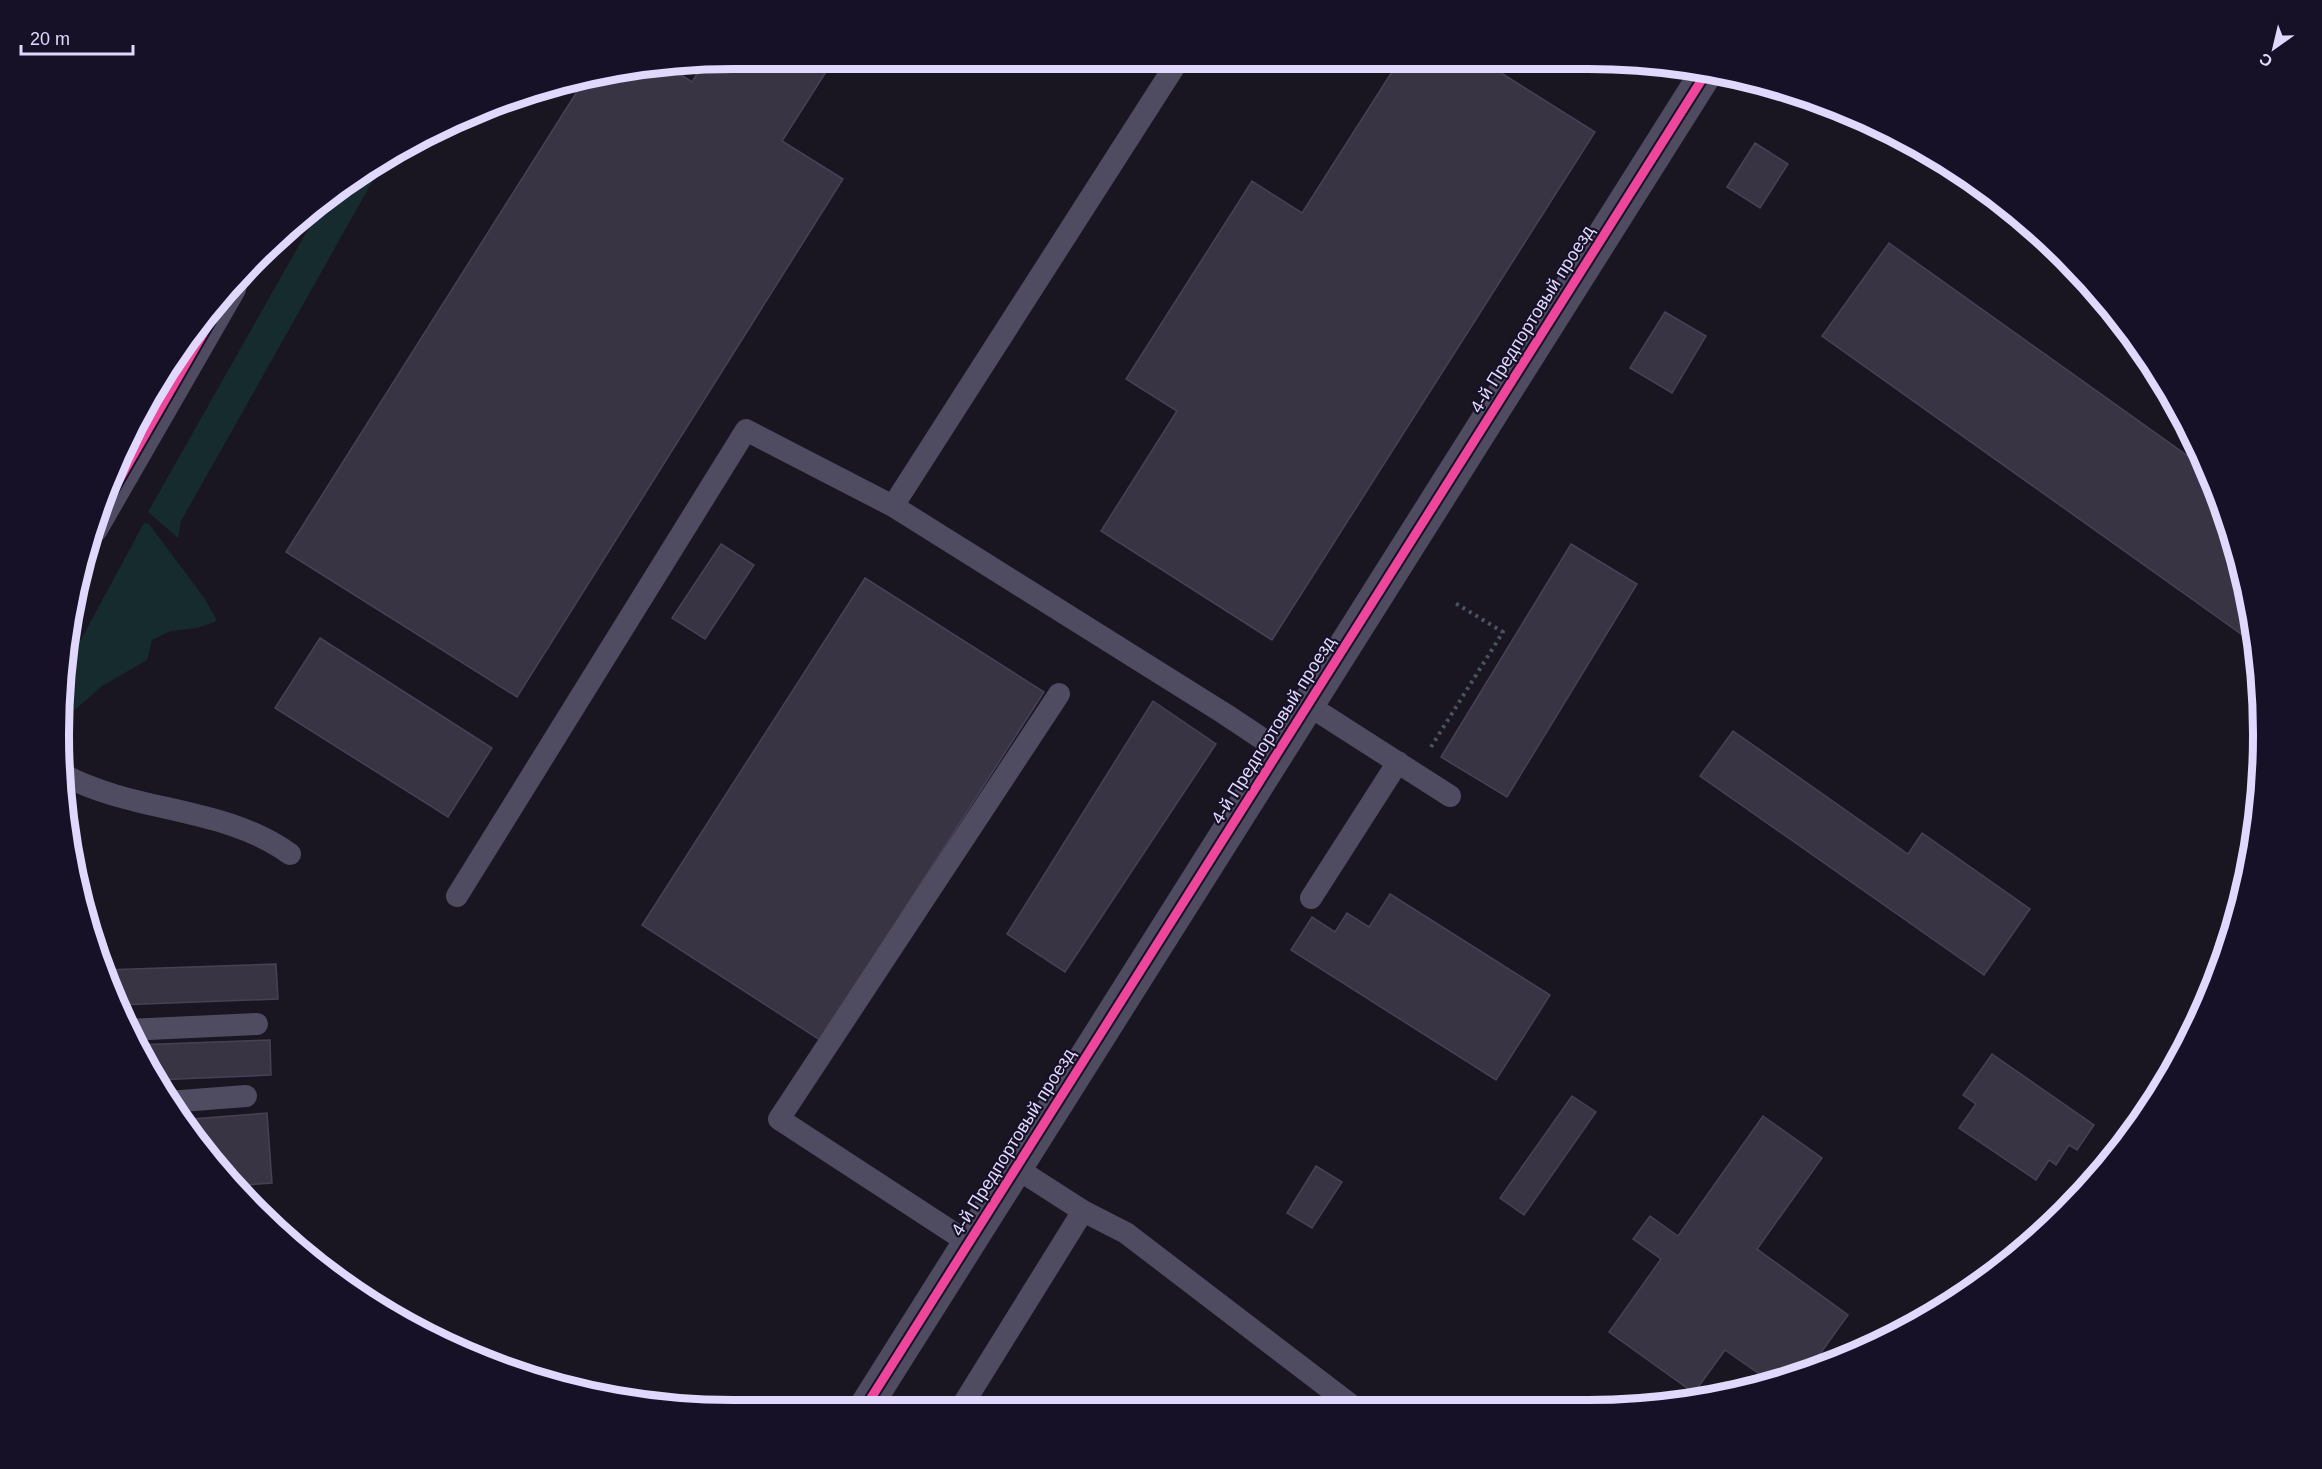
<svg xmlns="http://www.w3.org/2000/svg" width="2322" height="1469" font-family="Helvetica,sans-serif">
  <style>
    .grass { fill: #152b2e }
    .building { fill: #393444; stroke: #474155; stroke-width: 1.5 }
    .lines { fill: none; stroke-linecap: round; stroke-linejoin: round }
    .path { stroke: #4a5362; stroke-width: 4; stroke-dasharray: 3 4.5; stroke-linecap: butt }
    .lane { stroke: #4f4c62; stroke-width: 22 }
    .street { stroke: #4f4c62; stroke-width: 33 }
    .cycleway-casing { stroke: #171127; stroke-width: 13 }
    .cycleway { stroke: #ed469a; stroke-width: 9 }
    .labels { text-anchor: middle; stroke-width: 4.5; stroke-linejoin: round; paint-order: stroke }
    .street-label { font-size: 18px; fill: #e1d9fd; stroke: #171127 }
    .rim { fill: none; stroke: #e1d9fd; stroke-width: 8 }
  </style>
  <rect width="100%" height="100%" fill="#191622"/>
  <!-- grass -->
  <path class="grass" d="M 385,159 L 181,521 L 178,538 L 148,512 L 324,201 L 359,173 Z
    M 144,523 L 149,524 L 205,599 L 217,621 L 197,628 L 171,631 L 152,640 L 147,660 L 102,686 L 68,716 L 61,711 L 65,669 Z"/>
  <!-- building -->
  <path class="building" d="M 646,64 L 664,64 L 692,82 L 703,64 L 831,64 L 782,141 L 843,179 L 517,697 L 286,552 L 585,79 Z
    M 1397,64 L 1487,64 L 1595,132 L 1272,640 L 1101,531 L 1177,411 L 1126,379 L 1252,181 L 1302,213 Z
    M 1755,143 L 1788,164 L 1760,208 L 1727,187 Z
    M 1909,146 L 1999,198 L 2063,258 Z
    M 1889,243 L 2206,469 L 2228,518 L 2258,646 L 1822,336 Z
    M 1665,312 L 1706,336 L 1672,393 L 1630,368 Z
    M 721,544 L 754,565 L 705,639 L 672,618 Z
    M 1571,544 L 1637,584 L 1507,797 L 1441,757 Z
    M 865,578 L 1044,692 L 820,1040 L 642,925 Z
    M 320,638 L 492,748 L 448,817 L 275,708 Z
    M 1153,701 L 1216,744 L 1065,972 L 1007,934 Z
    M 1733,731 L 1908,854 L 1922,833 L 2030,909 L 1984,975 L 1700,776 Z
    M 1390,894 L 1550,995 L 1496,1080 L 1291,950 L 1312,917 L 1335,932 L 1347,913 L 1369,927 Z
    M 276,964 L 278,999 L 118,1005 L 104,970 Z
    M 270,1040 L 271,1075 L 155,1080 L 135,1045 Z
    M 1992,1054 L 2094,1125 L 2077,1150 L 2069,1145 L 2056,1165 L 2049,1160 L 2036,1180 L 1959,1128 L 1976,1104 L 1963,1095 Z
    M 1572,1096 L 1596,1112 L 1524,1215 L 1500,1198 Z
    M 267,1113 L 272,1183 L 232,1186 L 180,1120 Z
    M 1763,1116 L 1822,1158 L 1757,1249 L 1848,1315 L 1810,1368 L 1772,1383 L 1725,1350 L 1694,1393 L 1609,1332 L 1661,1259 L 1633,1239 L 1650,1216 L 1678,1236 Z
    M 1316,1166 L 1342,1182 L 1312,1228 L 1287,1213 Z
    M 1902,1318 L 1913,1325 L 1891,1334 Z"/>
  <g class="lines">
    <!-- path -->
    <path class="path" d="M 1431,747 L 1503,632 L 1455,603"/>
    <!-- lane -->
    <path class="lane" d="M 893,506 L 1176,64
      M 1308,705 L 1450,796
      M 64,775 C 135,813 224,806 290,854
      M 457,896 L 746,430 L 893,506 L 1225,714 L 1279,750
      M 1311,898 L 1398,762
      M 127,1030 L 257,1024
      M 168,1102 L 246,1096
      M 1016,1168 L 1083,1211 L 1126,1233 L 1355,1408
      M 969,1243 L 779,1119 L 1059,694
      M 962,1406 L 1083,1211"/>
    <!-- street -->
    <path class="street" d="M 92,527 L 230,287
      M 866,1406 L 1706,73"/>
    <defs>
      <path id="cycleway" d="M 92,527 L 230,287
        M 866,1406 L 1706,73"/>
    </defs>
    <!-- cycleway casing -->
    <use href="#cycleway" class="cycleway-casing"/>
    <!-- cycleway -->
    <use href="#cycleway" class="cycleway"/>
  </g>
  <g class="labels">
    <!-- street labels -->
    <g class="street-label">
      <text transform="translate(1532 319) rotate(-58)" y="6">4-й Предпортовый проезд</text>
      <text transform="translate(1273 730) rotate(-58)" y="6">4-й Предпортовый проезд</text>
      <text transform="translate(1013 1142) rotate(-58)" y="6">4-й Предпортовый проезд</text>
    </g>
  </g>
  <!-- crop -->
  <path d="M0 0H2322V1469H0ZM734 69H1588A665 665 0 0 1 2253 734V735A665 665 0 0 1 1588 1400H734A665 665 0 0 1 69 735V734A665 665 0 0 1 734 69Z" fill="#171127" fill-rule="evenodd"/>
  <path class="rim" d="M734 69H1588A665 665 0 0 1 2253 734V735A665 665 0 0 1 1588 1400H734A665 665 0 0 1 69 735V734A665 665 0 0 1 734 69Z"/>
  <!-- north arrow -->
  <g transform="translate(2274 48) rotate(214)" stroke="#171127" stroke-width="4.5" paint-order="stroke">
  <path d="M0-4.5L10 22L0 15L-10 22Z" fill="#e1d9fd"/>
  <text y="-9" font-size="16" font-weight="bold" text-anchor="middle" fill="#e1d9fd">С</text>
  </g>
  <!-- scale -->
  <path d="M21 45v9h112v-9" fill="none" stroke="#e1d9fd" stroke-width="3"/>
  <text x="30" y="45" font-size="18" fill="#e1d9fd" stroke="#171127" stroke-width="4.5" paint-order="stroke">20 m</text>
</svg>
